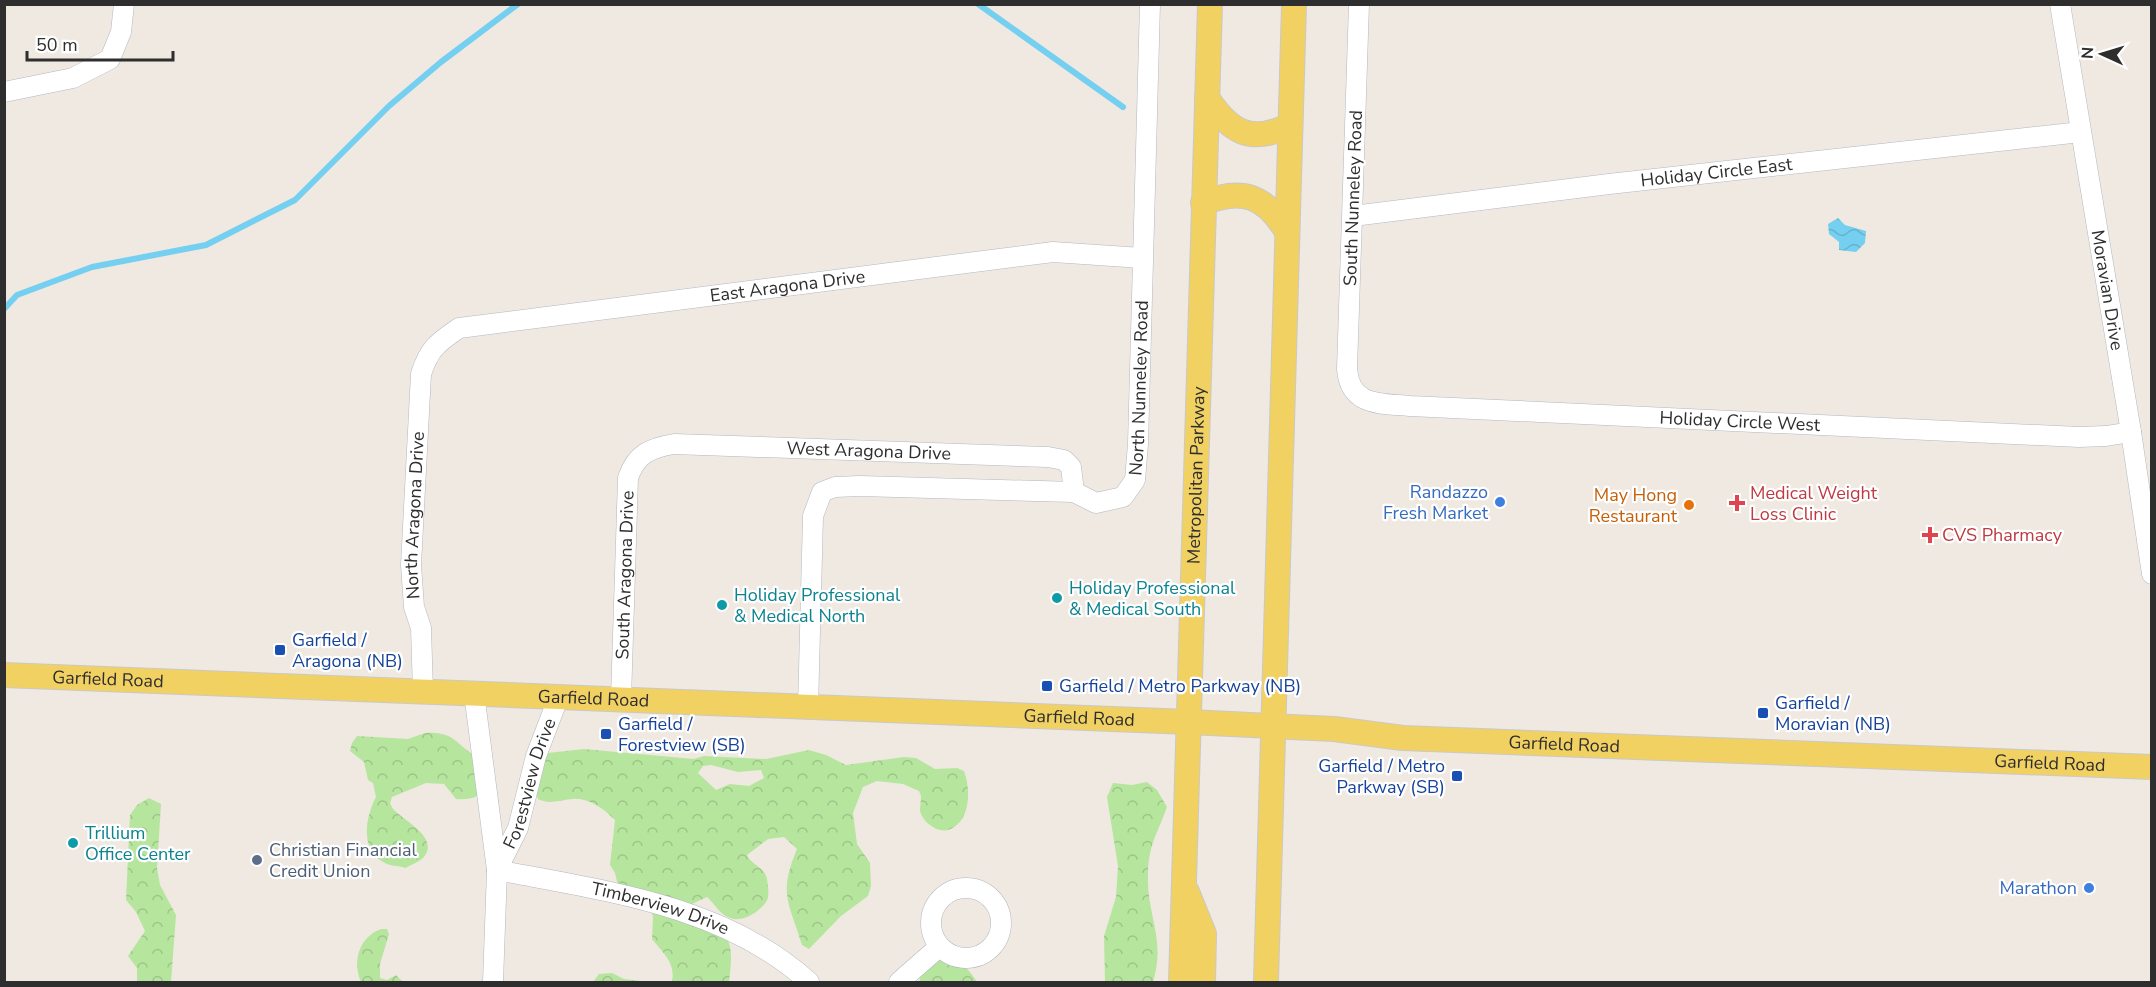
<svg xmlns="http://www.w3.org/2000/svg" width="2156" height="987" font-family="'Nunito Sans',sans-serif">
  <style>
    .forest { fill: url(#forest-crowns); fill-rule: evenodd }
    .water { fill: url(#water-waves) }
    .lines { fill: none; stroke-linecap: round; stroke-linejoin: round }
    .stream { stroke: #75cff0; stroke-width: 6 }
    .minor-casing { stroke: #b4b7c1; stroke-width: 21 }
    .major-casing { stroke: #c9c9c9; stroke-width: 26 }
    .minor { stroke: #fff; stroke-width: 20 }
    .major { stroke: #f2d163; stroke-width: 24 }
    .shop-dot { fill: #3f7fe0; stroke: #fff; stroke-width: 2 }
    .health-dot { fill: #e0444e; stroke: #fff; stroke-width: 2 }
    .food-dot { fill: #e8710a; stroke: #fff; stroke-width: 2 }
    .culture-dot { fill: #0f9aa8; stroke: #fff; stroke-width: 2 }
    .transit-dot { fill: #1a4fb4; stroke: #fff; stroke-width: 2 }
    .service-dot { fill: #5c6f8a; stroke: #fff; stroke-width: 2 }
    .labels { text-anchor: middle; stroke-width: 4.5; stroke-linejoin: round; paint-order: stroke }
    .street-label { font-size: 18px; fill: #2e2e2e; stroke: #fff }
    .shop-label { font-size: 18px; fill: #366cbe; stroke: #fff; text-anchor: end }
    .health-label { font-size: 18px; fill: #be3a42; stroke: #fff; text-anchor: start }
    .food-label { font-size: 18px; fill: #c56008; stroke: #fff; text-anchor: end }
    .culture-label { font-size: 18px; fill: #0d838f; stroke: #fff; text-anchor: start }
    .transit-label { font-size: 18px; fill: #164399; stroke: #fff; text-anchor: start }
    .service-label { font-size: 18px; fill: #4e5e75; stroke: #fff; text-anchor: start }
  </style>
  <defs>
    <pattern id="forest-crowns" width="20" height="18" patternUnits="userSpaceOnUse" patternTransform="scale(1.5)"><rect width="20" height="18" fill="#b6e59e"/><path d="M2 6a3 3 0 1 1 6 0M12 15a3 3 0 1 1 6 0" fill="none" stroke="#9dc588"/></pattern>
    <pattern id="water-waves" width="16" height="10" patternUnits="userSpaceOnUse" patternTransform="scale(1.5)"><rect width="16" height="10" fill="#75cff0"/><path d="M0 5q4-4 8 0t8 0" fill="none" stroke="#66b2ce"/></pattern>
  </defs>
  <rect width="100%" height="100%" fill="#efe9e1"/>
  <!-- forest -->
  <path class="forest" d="M 425,733 C 461,730 457,753 488,760 C 484,786 488,801 456,799 L 444,784 L 426,783 L 392,797 L 390,803 L 393,809 C 404,821 441,838 423,858 C 419,862 410,865 406,868 C 399,866 393,866 387,864 C 359,852 365,818 376,797 L 373,783 L 368,780 L 364,762 L 350,751 L 352,743 L 357,736 L 408,739 Z
    M 584,749 L 694,759 L 704,756 L 766,759 L 809,750 L 826,755 L 846,765 L 904,757 L 916,758 L 935,769 L 957,768 L 964,771 C 971,789 971,823 948,830 C 937,833 921,821 920,810 C 920,806 921,801 921,796 L 919,791 L 903,784 L 877,781 L 863,787 L 853,813 L 857,844 L 870,863 L 871,886 L 868,896 L 841,916 L 809,949 L 802,945 C 789,902 778,894 797,849 L 784,837 L 768,839 L 747,855 C 751,865 764,866 767,879 C 768,886 770,897 766,902 C 759,912 743,923 730,918 C 718,913 716,905 707,897 L 692,904 L 692,909 C 729,938 735,933 729,982 L 672,982 C 676,963 663,953 652,939 L 653,917 L 650,907 L 619,890 L 615,873 L 610,865 L 615,820 C 604,809 588,797 572,799 C 559,800 550,805 538,799 L 534,786 L 539,754 ZM 711,765 L 738,772 L 761,770 L 764,778 L 749,786 L 730,784 L 716,790 L 698,773 L 703,766 Z
    M 1147,782 L 1157,790 L 1167,807 C 1157,835 1148,845 1148,877 C 1147,916 1166,939 1153,982 L 1105,982 L 1104,936 L 1116,897 L 1118,866 L 1107,797 L 1113,783 L 1132,785 Z
    M 149,798 L 161,804 L 157,868 L 160,885 L 176,915 L 171,982 L 137,982 L 137,968 L 128,956 L 145,931 L 136,912 L 126,900 L 130,815 L 137,805 Z
    M 381,929 L 387,929 L 389,934 L 380,964 L 380,978 L 387,980 L 396,975 L 403,982 L 361,982 C 352,962 359,937 381,929 Z
    M 936,958 C 958,958 967,966 977,982 L 920,982 L 919,971 Z
    M 612,973 L 624,979 L 649,982 L 593,982 L 599,974 Z"/>
  <!-- water -->
  <path class="water" d="M 1838,218 L 1845,225 L 1866,231 L 1865,243 L 1856,252 L 1839,250 L 1839,242 L 1829,234 L 1828,224 Z"/>
  <g class="lines">
    <!-- stream -->
    <path class="stream" d="M 978,4 L 1123,107
      M 4,309 L 17,295 L 92,267 L 206,245 L 295,200 L 389,106 L 441,62 L 518,4"/>
    <defs>
      <g id="minor">
        <path id="s1" d="M 1359,4 L 1347,369 C 1350,407 1381,403 1410,406 L 2079,437 L 2106,436 L 2131,432"/>
        <path id="s2" d="M 2060,4 L 2131,432 L 2152,574"/>
        <path d="M 4,92 L 73,78 L 110,59 L 121,32 L 124,4"/>
        <path id="s3" d="M 1353,216 L 1609,184 L 2081,132"/>
        <path id="s4" d="M 423,692 L 421,628 L 414,607 L 411,565 L 421,374 C 429,349 437,343 459,328 L 1053,252 L 1142,258"/>
        <path d="M 474,693 L 497,870 L 493,982"/>
        <path id="s5" d="M 621,699 L 628,478 C 636,454 650,448 674,444 L 1048,457 L 1064,460 L 1071,467 L 1074,492"/>
        <path id="s6" d="M 808,708 L 813,516 L 822,492 L 835,487 L 860,486 L 1074,492 L 1096,503 L 1123,497 L 1135,480 L 1138,444 L 1150,4"/>
        <path id="s7" d="M 497,870 C 605,891 724,905 809,982"/>
        <path id="s8" d="M 497,870 L 518,828 L 536,756 L 559,696"/>
        <circle cx="966" cy="923" r="35"/>
        <path d="M 899,982 L 939,947"/>
      </g>
      <g id="major">
        <path d="M 1207,98 C 1230,132 1251,145 1290,125"/>
        <path d="M 1203,203 C 1242,187 1266,196 1287,232"/>
        <path id="s9" d="M 4,675 L 1189,722 L 1334,729 L 1403,738 L 2152,767"/>
        <path d="M 1187,892 L 1204,934 L 1203,982"/>
        <path id="s10" d="M 1181,982 L 1210,4"/>
        <path d="M 1266,982 L 1294,4"/>
      </g>
    </defs>
    <!-- minor casing -->
    <use href="#minor" class="minor-casing"/>
    <!-- major casing -->
    <use href="#major" class="major-casing"/>
    <!-- minor -->
    <use href="#minor" class="minor"/>
    <!-- major -->
    <use href="#major" class="major"/>
  </g>
  <!-- markers -->
  <g class="shop-dot">
    <circle cx="1500" cy="502" r="6"/>
    <circle cx="2089" cy="888" r="6"/>
  </g>
  <g class="health-dot">
    <path d="M1734 494h6v6h6v6h-6v6h-6v-6h-6v-6h6z"/>
    <path d="M1927 526h6v6h6v6h-6v6h-6v-6h-6v-6h6z"/>
  </g>
  <circle class="food-dot" cx="1689" cy="505" r="6"/>
  <g class="culture-dot">
    <circle cx="1057" cy="598" r="6"/>
    <circle cx="722" cy="605" r="6"/>
    <circle cx="73" cy="843" r="6"/>
  </g>
  <g class="transit-dot">
    <rect x="274" y="644" width="12" height="12" rx="3"/>
    <rect x="1041" y="680" width="12" height="12" rx="3"/>
    <rect x="1757" y="707" width="12" height="12" rx="3"/>
    <rect x="600" y="728" width="12" height="12" rx="3"/>
    <rect x="1451" y="770" width="12" height="12" rx="3"/>
  </g>
  <circle class="service-dot" cx="257" cy="860" r="6"/>
  <g class="labels">
    <!-- street labels -->
    <g class="street-label">
      <text dy="6" stroke="none"><textPath href="#s3" startOffset="366">Holiday Circle East</textPath></text>
      <text transform="translate(1353 198) rotate(-88)" y="6">South Nunneley Road</text>
      <text dy="6" stroke="none"><textPath href="#s4" startOffset="712">East Aragona Drive</textPath></text>
      <text dy="6" stroke="none"><textPath href="#s2" startOffset="290">Moravian Drive</textPath></text>
      <text dy="6" stroke="none"><textPath href="#s6" startOffset="636">North Nunneley Road</textPath></text>
      <text dy="6" stroke="none"><textPath href="#s1" startOffset="778">Holiday Circle West</textPath></text>
      <text dy="6" stroke="none"><textPath href="#s5" startOffset="477">West Aragona Drive</textPath></text>
      <text dy="6" stroke="none"><textPath href="#s10" startOffset="507">Metropolitan Parkway</textPath></text>
      <text dy="6" stroke="none"><textPath href="#s4" startOffset="178">North Aragona Drive</textPath></text>
      <text dy="6" stroke="none"><textPath href="#s5" startOffset="124">South Aragona Drive</textPath></text>
      <text dy="6" stroke="none"><textPath href="#s9" startOffset="104">Garfield Road</textPath></text>
      <text dy="6" stroke="none"><textPath href="#s9" startOffset="590">Garfield Road</textPath></text>
      <text dy="6" stroke="none"><textPath href="#s9" startOffset="1076">Garfield Road</textPath></text>
      <text dy="6" stroke="none"><textPath href="#s9" startOffset="1562">Garfield Road</textPath></text>
      <text dy="6" stroke="none"><textPath href="#s9" startOffset="2048">Garfield Road</textPath></text>
      <text dy="6" stroke="none"><textPath href="#s8" startOffset="93">Forestview Drive</textPath></text>
      <text dy="6" stroke="none"><textPath href="#s7" startOffset="168">Timberview Drive</textPath></text>
    </g>
    <!-- shop labels -->
    <g class="shop-label">
      <text x="1488" y="498">Randazzo<tspan x="1488" dy="21">Fresh Market</tspan></text>
      <text x="2077" y="894">Marathon</text>
    </g>
    <!-- health labels -->
    <g class="health-label">
      <text x="1750" y="499">Medical Weight<tspan x="1750" dy="21">Loss Clinic</tspan></text>
      <text x="1942" y="541">CVS Pharmacy</text>
    </g>
    <!-- food labels -->
    <g class="food-label">
      <text x="1677" y="501">May Hong<tspan x="1677" dy="21">Restaurant</tspan></text>
    </g>
    <!-- culture labels -->
    <g class="culture-label">
      <text x="1069" y="594">Holiday Professional<tspan x="1069" dy="21">&amp; Medical South</tspan></text>
      <text x="734" y="601">Holiday Professional<tspan x="734" dy="21">&amp; Medical North</tspan></text>
      <text x="85" y="839">Trillium<tspan x="85" dy="21">Office Center</tspan></text>
    </g>
    <!-- transit labels -->
    <g class="transit-label">
      <text x="292" y="646">Garfield /<tspan x="292" dy="21">Aragona (NB)</tspan></text>
      <text x="1059" y="692">Garfield / Metro Parkway (NB)</text>
      <text x="1775" y="709">Garfield /<tspan x="1775" dy="21">Moravian (NB)</tspan></text>
      <text x="618" y="730">Garfield /<tspan x="618" dy="21">Forestview (SB)</tspan></text>
      <text x="1445" y="772" text-anchor="end">Garfield / Metro<tspan x="1445" dy="21">Parkway (SB)</tspan></text>
    </g>
    <!-- service labels -->
    <g class="service-label">
      <text x="269" y="856">Christian Financial<tspan x="269" dy="21">Credit Union</tspan></text>
    </g>
  </g>
  <!-- border -->
  <rect width="2156" height="987" fill="none" stroke="#2e2e2e" stroke-width="12"/>
  <!-- north arrow -->
  <g transform="translate(2102 54) rotate(274)" stroke="#ffffff" stroke-width="4.5" paint-order="stroke">
  <path d="M0-4.5L10 22L0 15L-10 22Z" fill="#2e2e2e"/>
  <text y="-9" font-size="16" font-weight="bold" text-anchor="middle" fill="#2e2e2e">N</text>
  </g>
  <!-- scale -->
  <path d="M27 51v9h146v-9" fill="none" stroke="#2e2e2e" stroke-width="3"/>
  <text x="36" y="51" font-size="18" fill="#2e2e2e" stroke="#ffffff" stroke-width="4.5" paint-order="stroke">50 m</text>
</svg>
